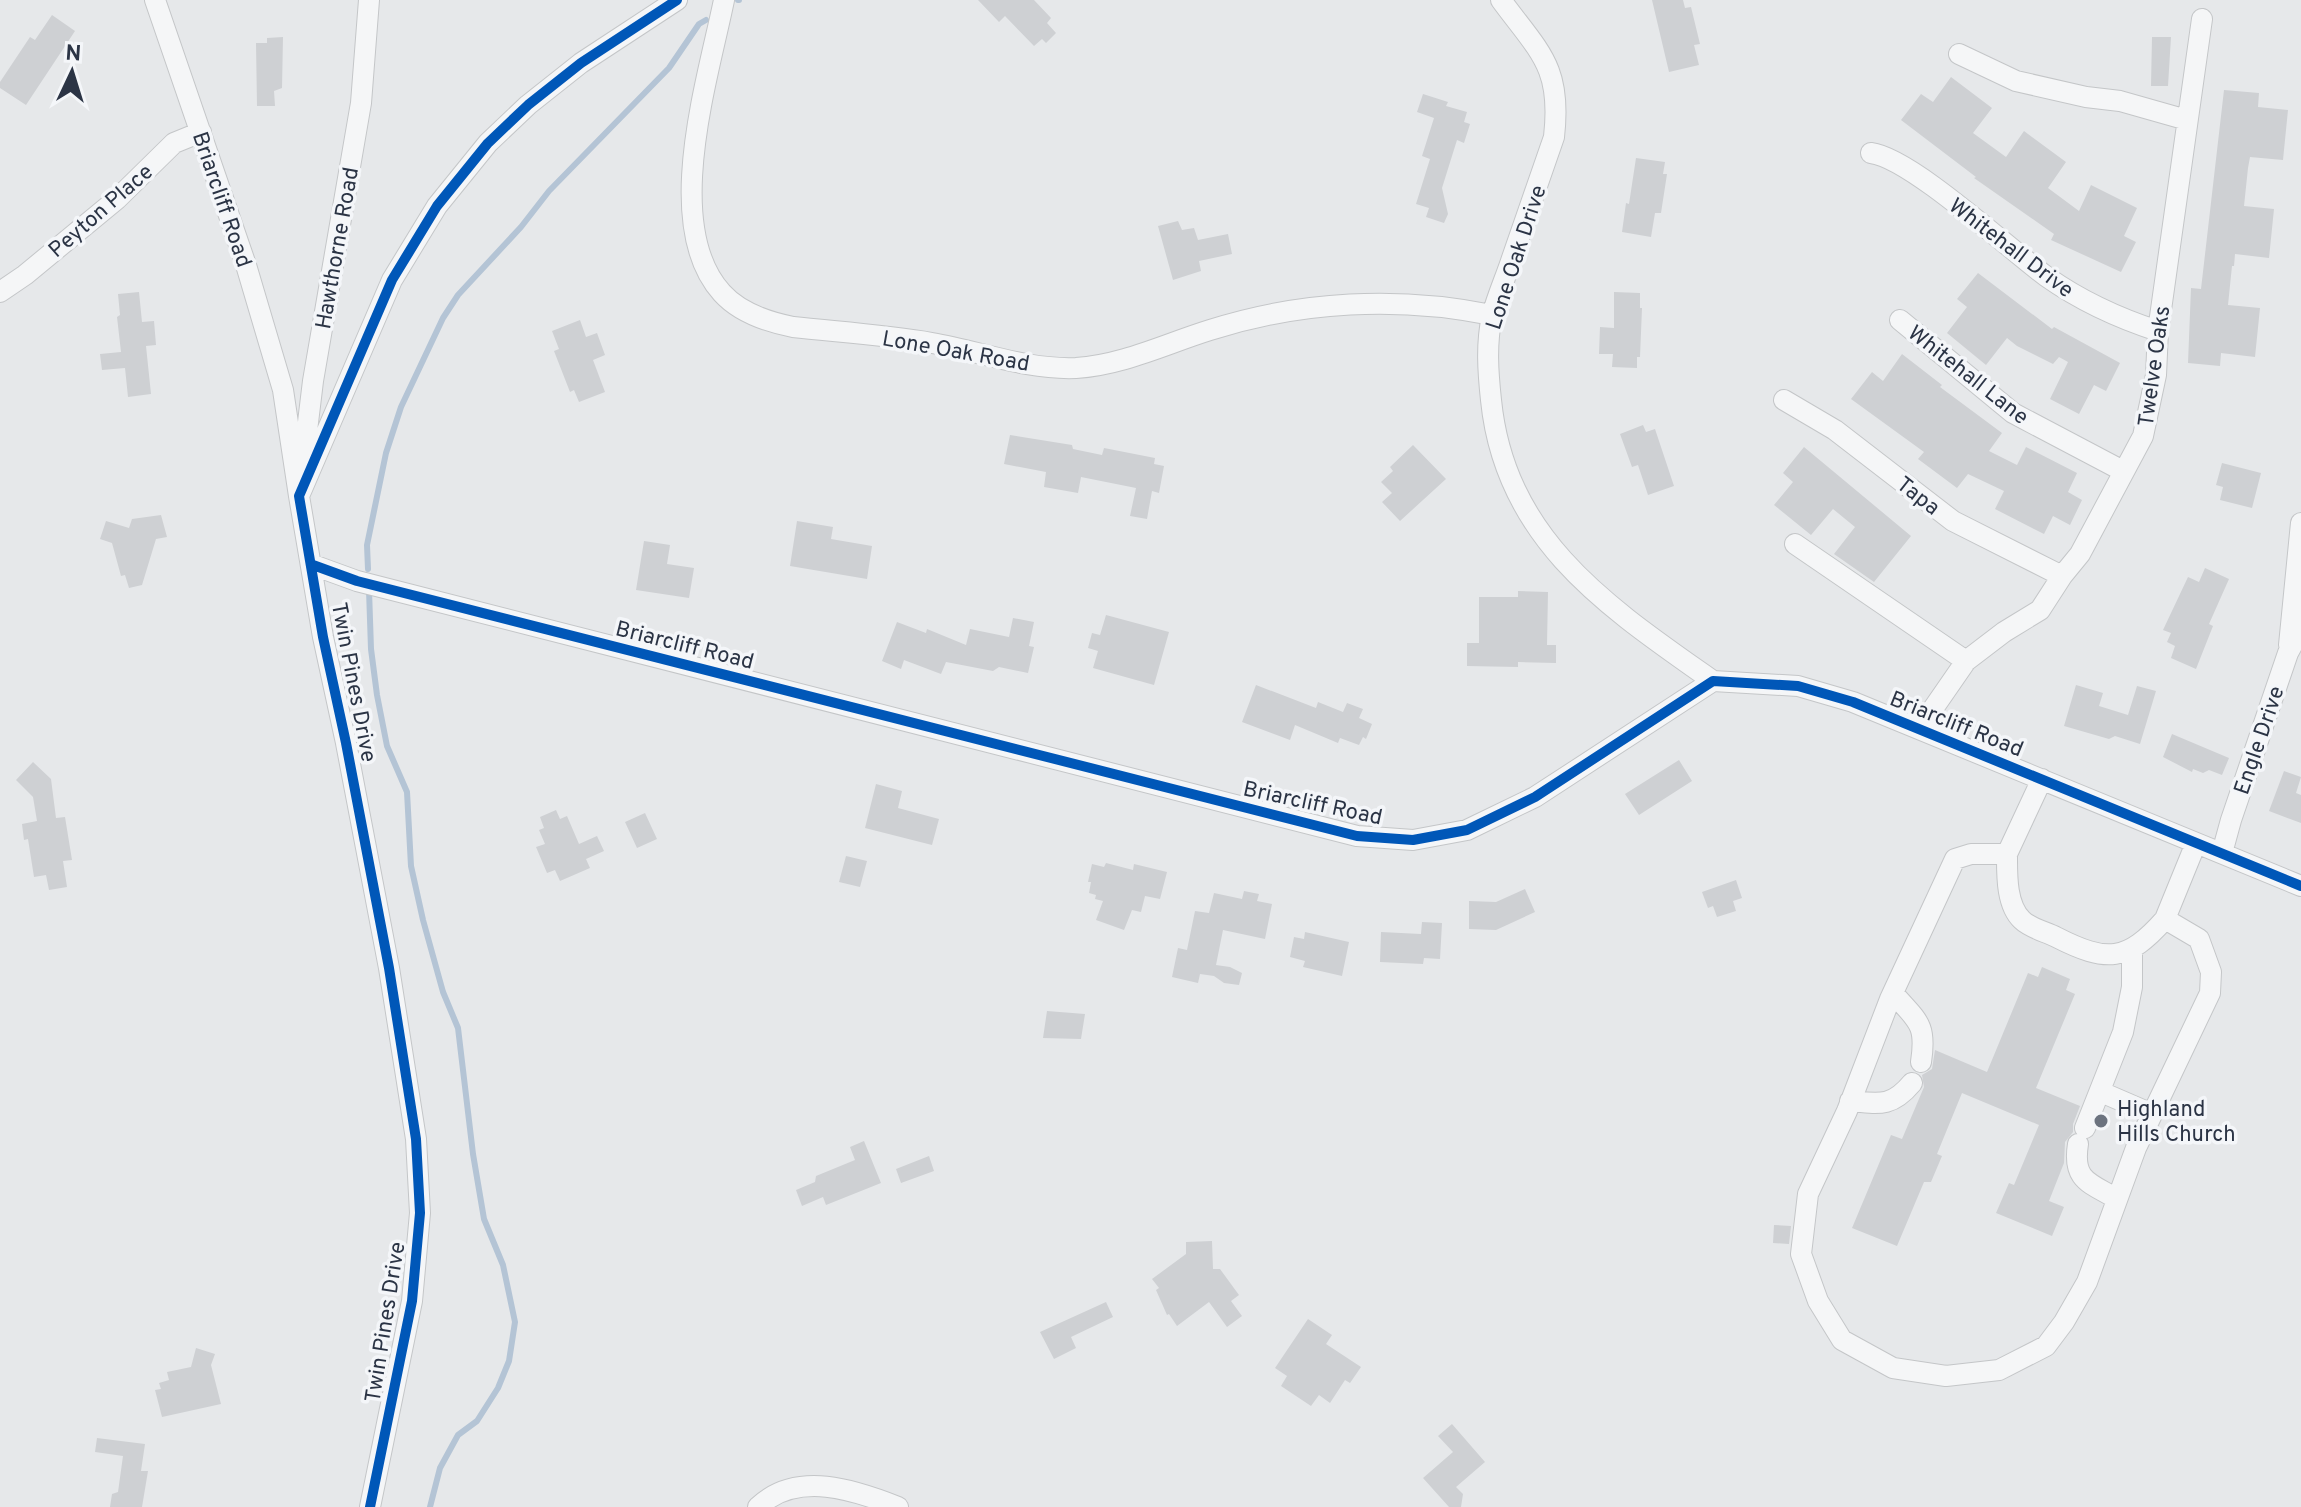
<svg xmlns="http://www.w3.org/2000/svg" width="2301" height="1507" font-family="Overpass,sans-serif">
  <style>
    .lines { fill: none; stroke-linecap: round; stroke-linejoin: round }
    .stream { stroke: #b4c4d5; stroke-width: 6 }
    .building { fill: #ced0d3 }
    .minor-casing { stroke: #c4c6c8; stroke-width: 22 }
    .minor { stroke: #f5f6f7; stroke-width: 20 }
    .cycleway-casing { stroke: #f4f6f9; stroke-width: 15 }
    .cycleway { stroke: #0057b8; stroke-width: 10 }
    .poi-dot { fill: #6c737f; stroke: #f4f6f9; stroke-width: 3 }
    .labels { text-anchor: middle; stroke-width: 7; stroke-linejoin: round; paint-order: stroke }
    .street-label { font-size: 22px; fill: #2b3445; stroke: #f4f6f9 }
    .poi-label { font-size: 22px; fill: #2b3445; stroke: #f4f6f9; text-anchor: start }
  </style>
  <rect width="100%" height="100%" fill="#e6e8ea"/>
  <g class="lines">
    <!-- stream -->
    <path class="stream" d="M 738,0 L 739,0
      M 368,569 L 367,545 L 386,453 L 401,407 L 443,318 L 458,295 L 521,227 L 549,191 L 669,68 L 699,24 L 706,20
      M 369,590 L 371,649 L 377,695 L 387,746 L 407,792 L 411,866 L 423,920 L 443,992 L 458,1028 L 473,1154 L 484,1219 L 503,1265 L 515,1322 L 509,1361 L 498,1388 L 477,1421 L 458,1435 L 440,1468 L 430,1507"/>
  </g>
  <!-- building -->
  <path class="building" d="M 978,0 L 1034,0 L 1051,18 L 1047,23 L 1056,33 L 1046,43 L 1042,39 L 1034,46 L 1005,16 L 999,22 Z
    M 1652,0 L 1683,0 L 1685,8 L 1691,7 L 1700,44 L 1694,45 L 1699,65 L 1669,72 Z
    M 52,15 L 75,31 L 26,105 L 0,88 L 0,82 L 30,37 L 35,40 Z
    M 283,37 L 282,88 L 274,91 L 275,106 L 257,106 L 256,43 L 267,43 L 267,38 Z
    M 2152,37 L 2171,37 L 2168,86 L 2151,86 Z
    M 1951,77 L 1992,108 L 1973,133 L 2006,157 L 2024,131 L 2066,162 L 2048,188 L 2079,211 L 2091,185 L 2137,208 L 2124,236 L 2136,242 L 2121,272 L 2051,240 L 2054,234 L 1974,178 L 1976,177 L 1901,120 L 1921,94 L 1933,102 Z
    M 2224,90 L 2259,93 L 2258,107 L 2288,110 L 2283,160 L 2250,157 L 2248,168 L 2244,206 L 2274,209 L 2269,258 L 2235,254 L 2234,266 L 2232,266 L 2228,305 L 2260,308 L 2255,357 L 2221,353 L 2220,366 L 2188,363 L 2191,288 L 2201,289 Z
    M 1423,94 L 1448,102 L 1446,106 L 1467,112 L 1464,122 L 1470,124 L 1464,143 L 1457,140 L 1442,188 L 1448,214 L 1444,223 L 1426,217 L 1429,208 L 1416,204 L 1430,159 L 1422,156 L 1434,118 L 1417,112 Z
    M 1636,158 L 1665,162 L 1663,174 L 1667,174 L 1661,213 L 1655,213 L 1651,237 L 1622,232 L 1626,203 L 1629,204 Z
    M 1178,221 L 1182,230 L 1194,228 L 1198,240 L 1228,234 L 1232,254 L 1199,261 L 1201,271 L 1173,280 L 1158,226 Z
    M 1978,273 L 2052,329 L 2054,327 L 2120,363 L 2106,391 L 2094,385 L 2079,414 L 2050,399 L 2068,362 L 2059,357 L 2053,364 L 2017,346 L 2007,338 L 1986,365 L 1947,333 L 1967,307 L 1957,299 Z
    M 139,292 L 142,322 L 154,321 L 156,345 L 146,346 L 151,394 L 128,397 L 125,368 L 102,370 L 100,354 L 121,352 L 117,317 L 120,315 L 118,294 Z
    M 1614,292 L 1640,293 L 1640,308 L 1642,308 L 1640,357 L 1637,357 L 1637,368 L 1612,367 L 1613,354 L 1599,354 L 1600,327 L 1614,328 Z
    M 580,320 L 586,337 L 597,333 L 605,355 L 593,360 L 605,392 L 579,402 L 574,390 L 570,392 L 554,351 L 559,349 L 552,331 Z
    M 1902,354 L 1942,385 L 1940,387 L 2002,433 L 1989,451 L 2017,465 L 2026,447 L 2077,473 L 2068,492 L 2082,500 L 2070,525 L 2053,516 L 2044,534 L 1995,509 L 2004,491 L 1968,474 L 1957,488 L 1918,459 L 1924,452 L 1851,399 L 1872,372 L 1883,381 Z
    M 1643,425 L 1646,432 L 1655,429 L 1674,486 L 1648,495 L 1638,465 L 1632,467 L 1620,434 Z
    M 1010,435 L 1072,445 L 1073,449 L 1102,455 L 1104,448 L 1155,458 L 1154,464 L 1164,466 L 1159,493 L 1152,491 L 1147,519 L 1130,516 L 1136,488 L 1081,477 L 1078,493 L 1044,487 L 1046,472 L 1004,464 Z
    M 1413,445 L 1446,479 L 1400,521 L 1382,502 L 1392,493 L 1381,482 L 1393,471 L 1390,467 Z
    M 1804,447 L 1911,536 L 1874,582 L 1834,554 L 1855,527 L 1833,509 L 1811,535 L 1774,505 L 1793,482 L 1783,473 Z
    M 2222,463 L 2261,473 L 2252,508 L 2220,500 L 2223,487 L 2216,485 Z
    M 161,515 L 167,537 L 156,539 L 142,585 L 129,588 L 125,575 L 121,576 L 112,543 L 100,539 L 106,521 L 129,528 L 132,519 Z
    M 797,521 L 833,527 L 831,539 L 872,546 L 867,579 L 790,566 Z
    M 644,541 L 670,545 L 667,564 L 694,568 L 689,598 L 636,590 Z
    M 2205,568 L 2229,579 L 2209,624 L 2213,626 L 2196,669 L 2171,658 L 2175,646 L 2167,642 L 2171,633 L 2163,630 L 2188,577 L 2199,582 Z
    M 1518,591 L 1548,592 L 1547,645 L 1556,645 L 1556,663 L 1518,662 L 1518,667 L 1467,666 L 1467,643 L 1479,643 L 1479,597 L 1518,597 Z
    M 1106,615 L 1169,632 L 1154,685 L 1093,668 L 1098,651 L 1088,648 L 1092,633 L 1100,635 Z
    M 1013,618 L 1034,622 L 1029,646 L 1034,647 L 1028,673 L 999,667 L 993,671 L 946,662 L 941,674 L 904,660 L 901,669 L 882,661 L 897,622 L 926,633 L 927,629 L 966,645 L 970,629 L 1009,637 Z
    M 1256,685 L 1316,708 L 1318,702 L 1343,712 L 1347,703 L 1363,709 L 1359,718 L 1372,724 L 1366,739 L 1363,737 L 1359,745 L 1340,738 L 1338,743 L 1295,725 L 1290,740 L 1242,722 Z
    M 2076,685 L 2103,693 L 2099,706 L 2128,715 L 2137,686 L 2156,691 L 2140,744 L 2115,736 L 2109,739 L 2064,726 Z
    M 2172,734 L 2229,758 L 2222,775 L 2209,770 L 2203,773 L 2193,769 L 2192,772 L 2163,757 Z
    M 1679,760 L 1692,781 L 1639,815 L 1625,794 Z
    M 33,762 L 51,779 L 56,818 L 65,817 L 72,860 L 63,861 L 67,887 L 49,890 L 46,875 L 34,877 L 28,839 L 24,840 L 22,824 L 37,821 L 33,797 L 16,780 Z
    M 2284,771 L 2301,777 L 2296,793 L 2301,795 L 2301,823 L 2269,811 Z
    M 876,784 L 902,791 L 898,808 L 939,819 L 932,845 L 865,828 Z
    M 556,810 L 560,819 L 567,816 L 579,844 L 597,836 L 604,851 L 586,859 L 590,868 L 560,881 L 555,870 L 547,873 L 536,847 L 545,844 L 539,830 L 544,828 L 540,817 Z
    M 645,813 L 657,839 L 637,848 L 625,822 Z
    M 846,856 L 867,861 L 860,887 L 839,882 Z
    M 1106,863 L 1133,870 L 1134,864 L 1167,872 L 1160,899 L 1145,896 L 1141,912 L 1132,910 L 1124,930 L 1096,920 L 1103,901 L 1095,899 L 1096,895 L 1089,893 L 1091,882 L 1088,882 L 1092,864 L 1104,867 Z
    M 1736,880 L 1742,898 L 1733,901 L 1736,911 L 1717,917 L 1713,906 L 1708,908 L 1702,892 Z
    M 1525,889 L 1535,912 L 1496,930 L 1469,929 L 1469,901 L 1496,902 Z
    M 1244,891 L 1259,894 L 1257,901 L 1272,904 L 1265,939 L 1223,930 L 1216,965 L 1230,967 L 1242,973 L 1239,985 L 1224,983 L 1214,976 L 1200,974 L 1198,983 L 1172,977 L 1178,948 L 1187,950 L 1195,911 L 1209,913 L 1214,893 L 1242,899 Z
    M 1422,922 L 1442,923 L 1440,959 L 1424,958 L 1423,964 L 1380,962 L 1381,932 L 1421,934 Z
    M 1305,932 L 1349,942 L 1342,976 L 1303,967 L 1305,961 L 1290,957 L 1294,937 L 1304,939 Z
    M 2042,967 L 2070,979 L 2066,990 L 2075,994 L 2036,1088 L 2080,1106 L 2073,1124 L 2073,1132 L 2065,1142 L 2064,1163 L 2049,1201 L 2064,1207 L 2052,1236 L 1996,1213 L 2009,1183 L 2014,1185 L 2039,1125 L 1962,1093 L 1937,1154 L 1942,1156 L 1931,1182 L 1924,1182 L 1897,1246 L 1852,1228 L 1891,1135 L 1902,1139 L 1924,1087 L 1922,1075 L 1932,1069 L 1935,1050 L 1987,1072 L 2028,973 L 2038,977 Z
    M 1047,1011 L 1085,1014 L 1081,1039 L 1043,1038 Z
    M 864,1141 L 881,1183 L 826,1205 L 823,1197 L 802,1206 L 796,1190 L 815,1182 L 816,1176 L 855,1160 L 850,1147 Z
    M 929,1156 L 934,1171 L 901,1183 L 896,1169 Z
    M 1774,1225 L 1791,1226 L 1789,1244 L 1773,1243 Z
    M 1212,1241 L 1213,1269 L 1220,1269 L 1239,1295 L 1231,1301 L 1242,1316 L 1227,1327 L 1209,1302 L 1177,1326 L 1169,1314 L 1167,1315 L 1156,1290 L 1159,1288 L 1152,1279 L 1186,1254 L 1186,1242 Z
    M 1106,1302 L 1113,1317 L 1071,1337 L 1076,1348 L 1054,1359 L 1040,1332 Z
    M 1308,1319 L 1332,1335 L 1326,1344 L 1361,1367 L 1350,1383 L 1345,1380 L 1330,1403 L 1319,1395 L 1311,1406 L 1281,1386 L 1287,1376 L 1275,1368 Z
    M 196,1348 L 215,1354 L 211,1365 L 221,1404 L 162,1417 L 155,1390 L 161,1389 L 159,1383 L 169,1380 L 167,1372 L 191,1367 Z
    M 1452,1424 L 1485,1462 L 1456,1487 L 1463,1494 L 1461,1507 L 1449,1507 L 1423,1478 L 1453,1452 L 1438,1436 Z
    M 97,1438 L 145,1444 L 141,1471 L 148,1471 L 142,1507 L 110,1507 L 112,1494 L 118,1492 L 123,1456 L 95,1452 Z"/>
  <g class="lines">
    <defs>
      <path id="minor" d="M 155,0 L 246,265 L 283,390 L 299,496
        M 724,0 C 708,79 661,226 722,293 C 740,313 768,322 793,327 C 839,332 886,335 932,343 C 979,351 1027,370 1076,368 C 1123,365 1165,344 1210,330 C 1301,301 1398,296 1492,315
        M 1501,0 C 1540,53 1562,67 1554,137 C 1540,177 1526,218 1512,258 C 1506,277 1497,296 1492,316 C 1486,344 1488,372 1491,400 C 1505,540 1608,607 1713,681
        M 1959,54 L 2016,81 L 2086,97 L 2120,101 L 2187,120
        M 1871,153 C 1911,158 2009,249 2047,277 C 2081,301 2118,318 2158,331
        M 0,292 L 25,275 L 117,199 L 174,143 L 201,132
        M 1900,320 L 2013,413 L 2123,471
        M 1784,400 L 1835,430 L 1953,521 L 2062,576
        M 302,472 L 313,381 L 361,103 L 369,0
        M 1795,544 L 1966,661
        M 313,565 L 357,581 L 1357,836 L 1413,840 L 1467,830 L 1535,797 L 1713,681 L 1798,686 L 1853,702 L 2301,886
        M 2289,645 L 2301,523
        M 1919,729 L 1966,661 L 2004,632 L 2040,610 L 2062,576 L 2080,554 L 2143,436 L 2156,375 L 2158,331 L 2202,19
        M 2042,779 L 2007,854 L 1971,854 L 1955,859 L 1890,999 L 1847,1111 L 1808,1194 L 1801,1254 L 1818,1301 L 1842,1340 L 1893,1368 L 1946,1376 L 1999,1370 L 2046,1346 L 2064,1322 L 2087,1282 L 2136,1148 L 2210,993 L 2211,972 L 2199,939 L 2165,919 L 2196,843
        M 2222,853 L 2231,820 L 2288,653 L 2301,629
        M 2007,854 C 2007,874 2006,905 2022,920 C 2030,928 2046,932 2056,937 C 2107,963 2127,962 2165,919
        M 1893,993 C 1917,1021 1927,1023 1921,1062
        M 2101,1092 L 2152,1114
        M 1850,1101 C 1880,1104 1892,1107 1912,1083
        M 2085,1128 L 2123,1032 L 2132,987 L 2132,949
        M 2078,1144 C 2072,1181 2090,1183 2117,1199
        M 370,1507 L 412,1301 L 420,1213 L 416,1139 L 389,968 L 346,743 L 323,637 L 299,496 L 392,280 L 437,206 L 488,143 L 528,105 L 581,63 L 677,0
        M 758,1507 C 797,1470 855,1490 898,1507"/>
    </defs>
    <!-- minor casing -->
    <use href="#minor" class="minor-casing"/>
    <!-- minor -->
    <use href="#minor" class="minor"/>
    <defs>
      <path id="cycleway" d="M 313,565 L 357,581 L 1357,836 L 1413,840 L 1467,830 L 1535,797 L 1713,681 L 1798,686 L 1853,702 L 2301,886
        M 370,1507 L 412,1301 L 420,1213 L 416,1139 L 389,968 L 346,743 L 323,637 L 299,496 L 392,280 L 437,206 L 488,143 L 528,105 L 581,63 L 677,0"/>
    </defs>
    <!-- cycleway casing -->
    <use href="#cycleway" class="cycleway-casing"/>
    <!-- cycleway -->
    <use href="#cycleway" class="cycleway"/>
  </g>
  <!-- markers -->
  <circle class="poi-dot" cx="2101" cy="1121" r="8"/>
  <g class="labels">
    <!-- street labels -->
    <g class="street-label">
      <text transform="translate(223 199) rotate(71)" y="8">Briarcliff Road</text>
      <text transform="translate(100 210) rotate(-41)" y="8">Peyton Place</text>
      <text transform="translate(2012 247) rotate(37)" y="8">Whitehall Drive</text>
      <text transform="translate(336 248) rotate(-80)" y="8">Hawthorne Road</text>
      <text transform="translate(1515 257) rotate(-72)" y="8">Lone Oak Drive</text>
      <text transform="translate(956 350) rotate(10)" y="8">Lone Oak Road</text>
      <text transform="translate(2153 366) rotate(-82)" y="8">Twelve Oaks</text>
      <text transform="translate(1969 374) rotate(38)" y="8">Whitehall Lane</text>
      <text transform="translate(1919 495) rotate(38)" y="8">Tapa</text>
      <text transform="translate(685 644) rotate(14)" y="8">Briarcliff Road</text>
      <text transform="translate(355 682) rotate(79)" y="8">Twin Pines Drive</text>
      <text transform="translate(1957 723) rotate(22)" y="8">Briarcliff Road</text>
      <text transform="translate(2258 740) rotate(-71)" y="8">Engle Drive</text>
      <text transform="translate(1313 802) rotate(12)" y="8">Briarcliff Road</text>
      <text transform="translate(384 1322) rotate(-81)" y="8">Twin Pines Drive</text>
    </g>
    <!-- poi labels -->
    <g class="poi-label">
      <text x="2117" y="1116">Highland<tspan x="2117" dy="25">Hills Church</tspan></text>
    </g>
  </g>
  <!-- north arrow -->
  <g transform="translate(72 72) rotate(4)" stroke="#f4f6f9" stroke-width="6" paint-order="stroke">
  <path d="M0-6L14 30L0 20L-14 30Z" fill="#2b3445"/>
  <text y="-12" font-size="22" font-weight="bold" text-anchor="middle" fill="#2b3445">N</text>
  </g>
</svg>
